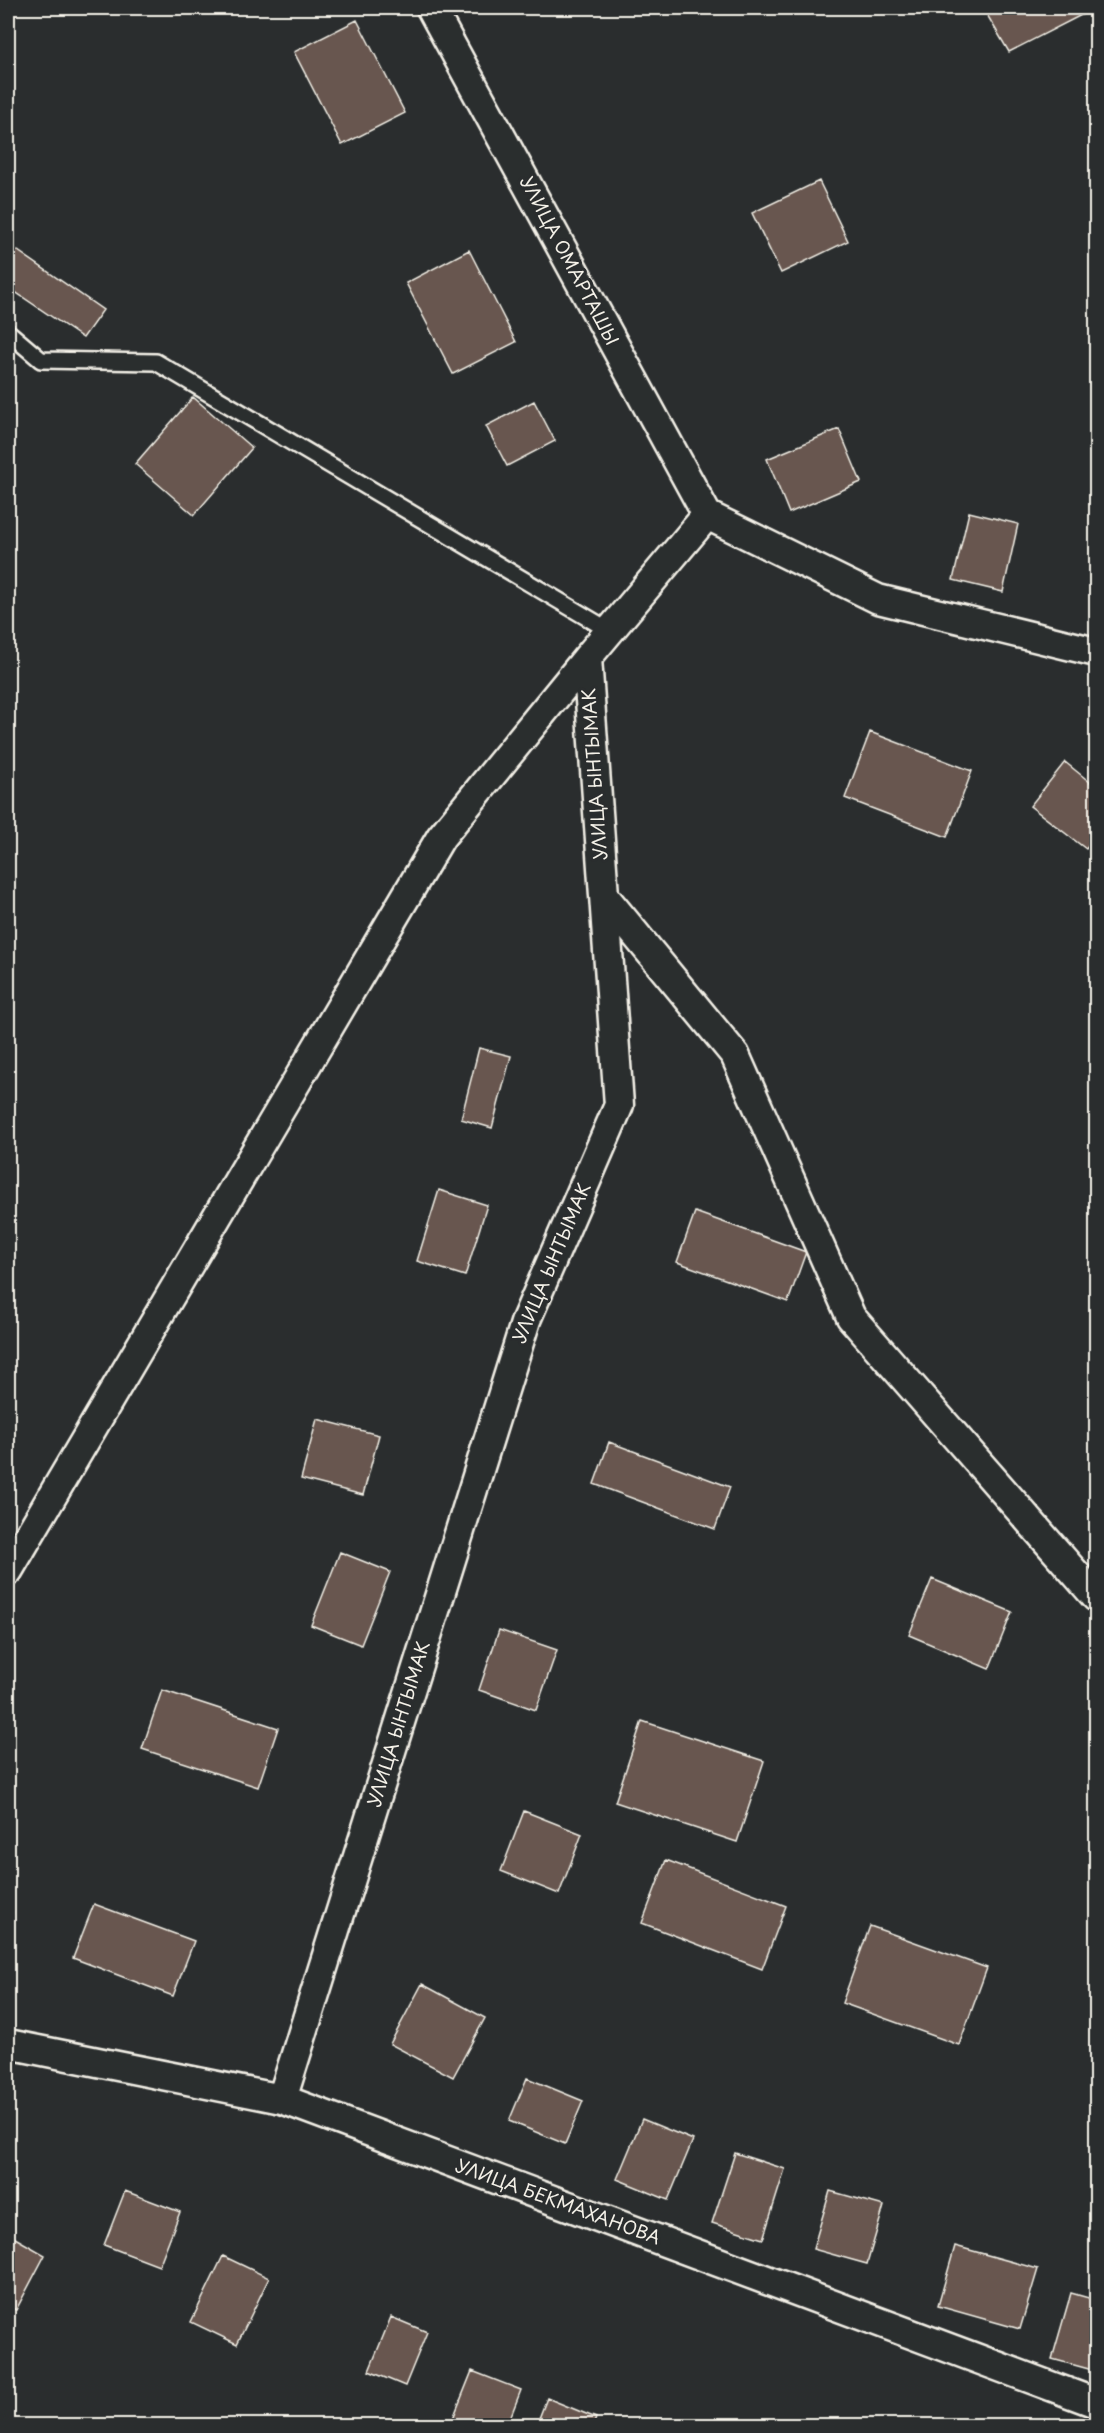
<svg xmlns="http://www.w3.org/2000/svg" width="1104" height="2433" font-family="'Playpen Sans',sans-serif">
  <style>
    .building { fill: #68574f; stroke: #f4f1e8; stroke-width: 1.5 }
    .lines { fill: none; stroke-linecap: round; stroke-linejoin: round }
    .service-casing { stroke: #f4f1e8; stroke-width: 20 }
    .minor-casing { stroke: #f4f1e8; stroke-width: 33 }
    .service { stroke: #2a2d2e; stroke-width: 15 }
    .minor { stroke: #2a2d2e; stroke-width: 28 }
    .labels { text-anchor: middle; stroke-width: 6; stroke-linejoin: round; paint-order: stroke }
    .street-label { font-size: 18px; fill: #f4f1e8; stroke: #2a2d2e }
  </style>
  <rect width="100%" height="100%" fill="#2a2d2e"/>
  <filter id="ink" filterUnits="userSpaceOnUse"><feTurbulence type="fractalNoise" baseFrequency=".0167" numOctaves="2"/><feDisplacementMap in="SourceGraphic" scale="12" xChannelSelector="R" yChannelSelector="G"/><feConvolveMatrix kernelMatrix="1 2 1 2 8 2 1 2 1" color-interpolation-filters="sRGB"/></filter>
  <g filter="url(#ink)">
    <!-- building -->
    <path class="building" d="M 983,8 L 1095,8 L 1009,52 Z
      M 357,20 L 405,113 L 342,145 L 294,52 Z
      M 819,181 L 848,241 L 781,273 L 752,213 Z
      M 8,244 L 103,310 L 83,338 L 8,287 Z
      M 469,250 L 516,342 L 453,374 L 406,283 Z
      M 193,397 L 252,448 L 194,515 L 135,464 Z
      M 534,401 L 555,441 L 507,466 L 486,426 Z
      M 839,429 L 861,482 L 789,513 L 767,459 Z
      M 969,512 L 1018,524 L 1003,592 L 953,580 Z
      M 870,732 L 972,771 L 947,837 L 845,798 Z
      M 1065,762 L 1096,787 L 1096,836 L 1086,849 L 1030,806 Z
      M 479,1048 L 511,1056 L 492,1128 L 461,1119 Z
      M 439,1190 L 487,1205 L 465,1276 L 417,1261 Z
      M 695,1212 L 806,1252 L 788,1302 L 677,1262 Z
      M 317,1419 L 379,1435 L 363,1495 L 301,1479 Z
      M 609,1442 L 730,1487 L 715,1529 L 594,1484 Z
      M 340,1552 L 390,1572 L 361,1645 L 311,1625 Z
      M 932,1579 L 1012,1612 L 989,1669 L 909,1635 Z
      M 499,1630 L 557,1650 L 536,1710 L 479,1690 Z
      M 162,1690 L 278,1728 L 258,1787 L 142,1749 Z
      M 642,1721 L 764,1761 L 737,1842 L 615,1802 Z
      M 524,1811 L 582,1834 L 559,1894 L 501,1871 Z
      M 666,1860 L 786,1906 L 762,1969 L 642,1923 Z
      M 94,1904 L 194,1941 L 173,1996 L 73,1958 Z
      M 8,1911 L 13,1912 L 8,1934 Z
      M 870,1926 L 987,1968 L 959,2045 L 842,2003 Z
      M 422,1984 L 485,2018 L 453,2077 L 390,2044 Z
      M 527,2078 L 583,2101 L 565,2144 L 509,2121 Z
      M 642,2119 L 693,2140 L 668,2200 L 617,2179 Z
      M 735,2153 L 785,2169 L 763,2239 L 712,2223 Z
      M 125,2191 L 180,2212 L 159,2266 L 104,2245 Z
      M 830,2191 L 884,2206 L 867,2264 L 813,2249 Z
      M 8,2234 L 45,2255 L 16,2310 L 8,2306 Z
      M 955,2246 L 1038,2269 L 1020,2329 L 938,2306 Z
      M 223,2256 L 269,2278 L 237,2344 L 191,2322 Z
      M 1071,2293 L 1096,2300 L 1096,2371 L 1052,2359 Z
      M 391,2317 L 427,2332 L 405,2386 L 369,2371 Z
      M 472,2371 L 521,2390 L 507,2426 L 462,2426 L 452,2421 Z
      M 547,2398 L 596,2418 L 593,2426 L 536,2426 Z"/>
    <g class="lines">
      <defs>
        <path id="service" d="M 8,332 L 41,360 L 156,362 L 610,631"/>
        <path id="minor" d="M 431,8 L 707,515
          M 707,515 L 878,599 L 1096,652
          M 604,896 L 735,1055 L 851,1317 L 1096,1597
          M 8,1571 L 441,837 L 587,658
          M 8,2044 L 282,2099 L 1096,2403
          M 282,2099 L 526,1320 L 619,1105 L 587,658 L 707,515"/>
      </defs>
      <!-- service casing -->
      <use href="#service" class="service-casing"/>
      <!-- minor casing -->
      <use href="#minor" class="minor-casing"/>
      <!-- service -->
      <use href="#service" class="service"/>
      <!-- minor -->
      <use href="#minor" class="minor"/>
    </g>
  </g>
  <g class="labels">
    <!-- street labels -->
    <g class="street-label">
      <text transform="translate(569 261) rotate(62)" y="6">УЛИЦА ОМАРТАШЫ</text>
      <text transform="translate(595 774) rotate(-94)" y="6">УЛИЦА ЫНТЫМАК</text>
      <text transform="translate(552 1263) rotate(-67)" y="6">УЛИЦА ЫНТЫМАК</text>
      <text transform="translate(399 1724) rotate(-73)" y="6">УЛИЦА ЫНТЫМАК</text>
      <text transform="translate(558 2202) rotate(20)" y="6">УЛИЦА БЕКМАХАНОВА</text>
    </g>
  </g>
  <!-- margin -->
  <rect width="1104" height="2433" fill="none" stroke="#2a2d2e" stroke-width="30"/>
  <rect x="15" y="15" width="1074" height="2403" fill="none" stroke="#f4f1e8" stroke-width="2" filter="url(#ink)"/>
</svg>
